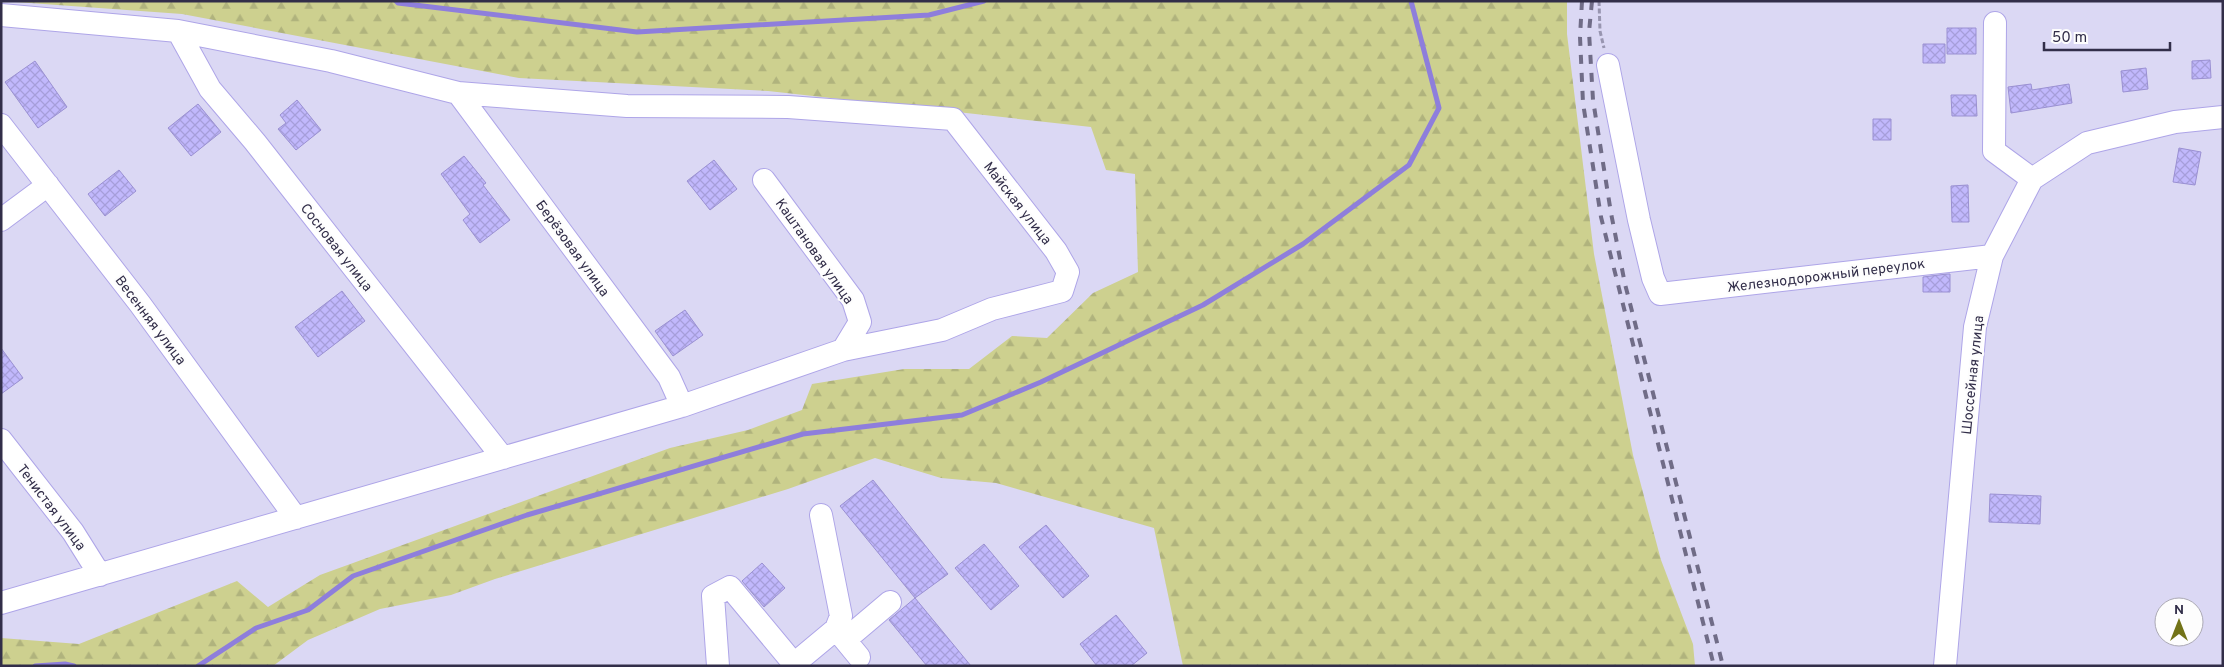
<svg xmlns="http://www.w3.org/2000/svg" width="2224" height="667" font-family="Overpass,sans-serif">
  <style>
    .forest { fill: url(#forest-firs) }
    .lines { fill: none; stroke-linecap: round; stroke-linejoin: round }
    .stream { stroke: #8e7edc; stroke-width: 5 }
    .building { fill: url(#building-cross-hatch); stroke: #9a90d2 }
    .minor-casing { stroke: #aea5e8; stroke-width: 24 }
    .path { stroke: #9895b0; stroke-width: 3; stroke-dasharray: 5 2.5; stroke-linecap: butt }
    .minor { stroke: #fff; stroke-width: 22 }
    .rail { stroke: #706c87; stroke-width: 4; stroke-dasharray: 9 9; stroke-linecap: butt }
    .labels { text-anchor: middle; stroke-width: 4.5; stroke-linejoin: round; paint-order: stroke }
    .street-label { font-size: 14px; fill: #322e49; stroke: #fdfdfd }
  </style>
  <defs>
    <pattern id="forest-firs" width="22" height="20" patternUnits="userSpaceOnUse" patternTransform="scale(1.25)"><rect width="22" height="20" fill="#cdd08f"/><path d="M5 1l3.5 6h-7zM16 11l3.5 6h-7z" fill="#b0b37d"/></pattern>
    <pattern id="building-cross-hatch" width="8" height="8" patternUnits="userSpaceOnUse" patternTransform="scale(1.25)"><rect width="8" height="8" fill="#c1b8fc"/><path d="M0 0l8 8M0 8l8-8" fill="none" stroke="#a69eda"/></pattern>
  </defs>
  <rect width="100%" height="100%" fill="#dbd8f4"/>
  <!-- forest -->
  <path class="forest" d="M 2,1 L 1567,1 L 1567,34 L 1594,254 L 1633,455 L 1661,560 L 1693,644 L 1695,666 L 1183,666 L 1154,528 L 996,483 L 941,478 L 875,458 L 788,489 L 495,579 L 451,595 L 380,609 L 308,640 L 273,666 L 1,666 L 1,638 L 79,644 L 237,581 L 268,607 L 320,575 L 670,448 L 748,430 L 802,410 L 812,384 L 904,369 L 969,369 L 1012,336 L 1047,338 L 1093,293 L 1138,272 L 1135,174 L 1106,170 L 1091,127 L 768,91 L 519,78 L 182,14 Z"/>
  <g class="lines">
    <!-- stream -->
    <path class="stream" d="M 396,1 L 398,3 L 637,32 L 929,15 L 984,1
      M 35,666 L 65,664 L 74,666
      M 198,666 L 256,628 L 308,610 L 353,576 L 527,515 L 803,434 L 962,415 L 1041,382 L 1203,305 L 1303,244 L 1409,165 L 1439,108 L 1411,1"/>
  </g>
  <!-- building -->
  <path class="building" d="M 1947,28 L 1976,28 L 1976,54 L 1947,54 Z
    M 1923,44 L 1945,44 L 1945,63 L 1923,63 Z
    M 2210,60 L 2211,78 L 2192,79 L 2192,61 Z
    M 35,61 L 67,107 L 38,128 L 5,82 Z
    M 2146,68 L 2148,89 L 2123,92 L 2121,71 Z
    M 2031,84 L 2032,90 L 2069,84 L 2072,103 L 2011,113 L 2008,87 Z
    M 1951,95 L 1976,95 L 1977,116 L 1952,116 Z
    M 297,100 L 321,130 L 296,150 L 278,129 L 286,123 L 280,115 Z
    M 198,104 L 221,132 L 191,156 L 168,128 Z
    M 1873,119 L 1891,119 L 1891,140 L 1873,140 Z
    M 2179,148 L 2201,152 L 2195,185 L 2173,182 Z
    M 464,156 L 486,183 L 483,185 L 510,220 L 480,243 L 463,220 L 470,214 L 441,174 Z
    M 714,160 L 737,189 L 710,210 L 687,181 Z
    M 119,170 L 136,191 L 105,216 L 88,194 Z
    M 1968,185 L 1969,222 L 1952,222 L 1951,186 Z
    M 1947,274 L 1950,274 L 1950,292 L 1923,292 L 1923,277 Z
    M 342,291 L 365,321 L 318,357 L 295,327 Z
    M 685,310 L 703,335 L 673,356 L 655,331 Z
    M 1,348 L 23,378 L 1,394 Z
    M 873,480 L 948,574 L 915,598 L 840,506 Z
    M 1990,494 L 2041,496 L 2040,524 L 1989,522 Z
    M 1046,525 L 1089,576 L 1063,598 L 1019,547 Z
    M 984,544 L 1019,586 L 991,610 L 955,568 Z
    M 762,563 L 785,588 L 764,607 L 742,581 Z
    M 915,598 L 971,666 L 927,666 L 889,620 Z
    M 1116,615 L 1147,653 L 1131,666 L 1097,666 L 1080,644 Z"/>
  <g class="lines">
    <defs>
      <path id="minor" d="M 1,15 L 178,31 L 331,61 L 458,93 L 627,106 L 788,107 L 953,119 L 1056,251 L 1068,272 L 1062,291 L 992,309 L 942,330 L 843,350 L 682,406 L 1,603
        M 1995,23 L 1994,151 L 2032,179
        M 178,31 L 210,89 L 255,142 L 503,458
        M 1608,65 L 1639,220 L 1653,278 L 1660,294 L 1992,256
        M 458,93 L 669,377 L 682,406
        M 1,125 L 140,304 L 296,518
        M 764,180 L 853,300 L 860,322 L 843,350
        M 1,220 L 48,185
        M 1,440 L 73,532 L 100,575
        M 821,515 L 841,616 L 836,629
        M 845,640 L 890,602
        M 718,666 L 713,596 L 730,587 L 794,664
        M 795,666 L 794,664 L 836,629 L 859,657
        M 1945,666 L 1975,327 L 1992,256 L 2032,179 L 2087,143 L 2175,122 L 2223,117"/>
    </defs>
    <!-- minor casing -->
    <use href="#minor" class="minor-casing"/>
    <!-- path -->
    <path class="path" d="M 1599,1 L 1600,31 L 1604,48"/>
    <!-- minor -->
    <use href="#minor" class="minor"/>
    <!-- rail -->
    <path class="rail" d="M 1582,1 L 1580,37 L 1583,103 L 1601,217 L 1714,666
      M 1592,1 L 1589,32 L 1593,100 L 1611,213 L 1625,284 L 1723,666"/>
  </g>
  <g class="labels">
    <!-- street labels -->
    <g class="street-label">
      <text transform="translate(1018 203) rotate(52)" y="5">Майская улица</text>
      <text transform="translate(337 247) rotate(52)" y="5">Сосновая улица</text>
      <text transform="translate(573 248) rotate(54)" y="5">Берёзовая улица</text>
      <text transform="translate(815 251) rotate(55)" y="5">Каштановая улица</text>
      <text transform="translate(1826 275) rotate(-7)" y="5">Железнодорожный переулок</text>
      <text transform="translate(151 320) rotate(53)" y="5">Весенняя улица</text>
      <text transform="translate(1972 375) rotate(-84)" y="5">Шоссейная улица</text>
      <text transform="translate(52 507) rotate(53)" y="5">Тенистая улица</text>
    </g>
  </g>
  <!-- border -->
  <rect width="2224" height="667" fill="none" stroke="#322e49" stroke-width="5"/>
  <!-- north arrow -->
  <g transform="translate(2179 622)"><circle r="24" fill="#fdfdfd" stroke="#acaab5"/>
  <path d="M0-4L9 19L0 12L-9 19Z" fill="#727318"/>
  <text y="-8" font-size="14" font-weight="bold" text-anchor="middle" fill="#322e49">N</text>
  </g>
  <!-- scale -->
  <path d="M2044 42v8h126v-8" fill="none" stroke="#322e49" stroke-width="2.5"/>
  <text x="2052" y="42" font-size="15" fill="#322e49" stroke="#fdfdfd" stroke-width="4" paint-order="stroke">50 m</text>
</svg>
